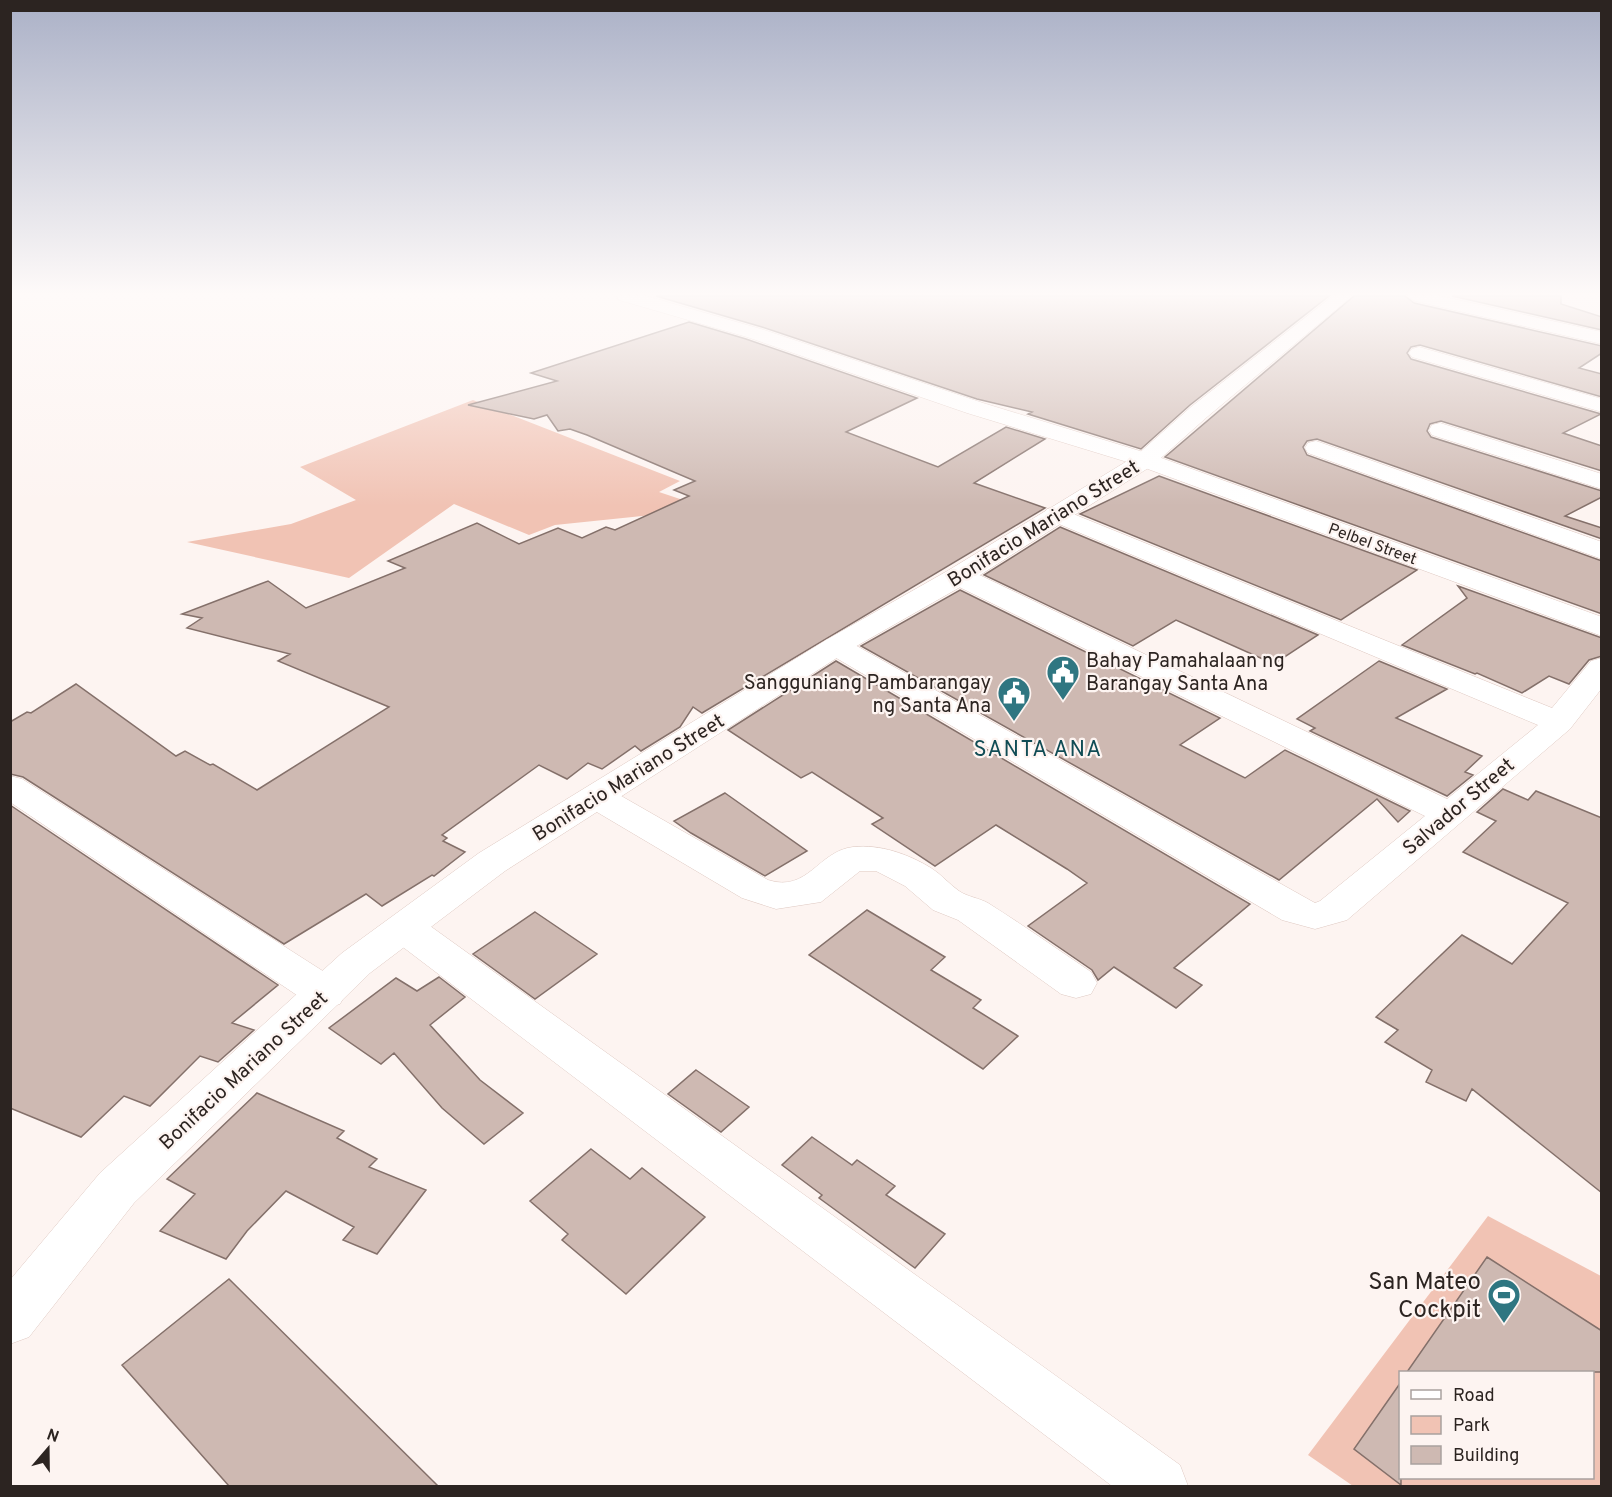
<svg xmlns="http://www.w3.org/2000/svg" width="1612" height="1497" font-family="Overpass,sans-serif">
  <style>
    .green { fill: #f1c3b4; fill-rule: evenodd }
    .building { fill: #ceb9b2; stroke: #84706a; stroke-width: 1.5 }
    .lines { fill: none; stroke-linecap: round; stroke-linejoin: round }
    .street-casing { stroke: #dfc9c2; stroke-width: 1 }
    .secondary-casing { stroke: #dfc9c2; stroke-width: 1 }
    .street { fill: #fff; fill-rule: evenodd }
    .secondary { fill: #fff; fill-rule: evenodd }
    .labels { text-anchor: middle; stroke-width: 4.5; stroke-linejoin: round; paint-order: stroke }
    .far-street-label { font-size: 16px; fill: #2c2421; stroke: #fdf4f1 }
    .street-label { font-size: 20px; fill: #2c2421; stroke: #fdf4f1 }
    .poi-label { font-size: 20px; fill: #2c2421; stroke: #fdf4f1; text-anchor: start }
    .quarter-label { font-size: 22px; letter-spacing: 1.5px; fill: #104c55; stroke: #fdf4f1 }
    .near-poi-label { font-size: 24px; fill: #2c2421; stroke: #fdf4f1; text-anchor: end }
  </style>
  <rect width="100%" height="100%" fill="#fdf4f1"/>
  <!-- green -->
  <path class="green" d="M 473,400 L 680,481 L 659,492 L 710,509 L 555,525 L 529,535 L 454,504 L 349,578 L 187,542 L 291,524 L 356,500 L 300,467 Z
    M 1488,1216 L 1601,1276 L 1601,1486 L 1353,1486 L 1308,1455 ZM 1400,1372 L 1592,1372 L 1592,1478 L 1400,1478 Z"/>
  <!-- building -->
  <path class="building" d="M 656,296 L 1329,296 L 1190,405 L 1141,449 L 1028,414 L 1032,412 L 977,399 L 762,327 Z
    M 1354,296 L 1405,296 L 1414,303 L 1602,346 L 1602,353 L 1579,368 L 1602,374 L 1602,397 L 1420,345 L 1411,347 L 1407,353 L 1411,359 L 1601,414 L 1563,433 L 1602,446 L 1602,471 L 1441,421 L 1430,424 L 1427,431 L 1431,437 L 1602,491 L 1602,497 L 1565,516 L 1602,528 L 1602,539 L 1317,439 L 1307,441 L 1303,447 L 1307,455 L 1602,561 L 1602,614 L 1165,457 Z
    M 1452,296 L 1561,296 L 1561,304 L 1602,317 L 1602,330 Z
    M 689,322 L 746,339 L 917,398 L 846,432 L 938,467 L 1006,427 L 1045,439 L 974,483 L 1045,508 L 702,713 L 693,707 L 680,727 L 641,751 L 635,746 L 602,769 L 588,763 L 567,779 L 539,765 L 442,835 L 447,838 L 443,841 L 465,852 L 434,876 L 432,875 L 382,906 L 366,894 L 284,944 L 23,777 L 10,774 L 10,722 L 27,712 L 31,713 L 76,684 L 176,756 L 185,751 L 210,765 L 213,764 L 257,790 L 389,707 L 278,661 L 290,654 L 187,628 L 202,618 L 182,614 L 268,581 L 306,608 L 405,568 L 388,561 L 477,523 L 519,544 L 558,528 L 582,538 L 606,527 L 615,530 L 689,496 L 674,490 L 695,481 L 587,435 L 570,429 L 558,431 L 547,415 L 534,419 L 468,405 L 557,381 L 531,373 Z
    M 1159,476 L 1417,570 L 1341,620 L 1080,514 Z
    M 1060,527 L 1318,635 L 1274,664 L 1176,620 L 1133,646 L 984,575 Z
    M 1458,586 L 1602,638 L 1602,656 L 1589,660 L 1569,684 L 1549,676 L 1522,693 L 1477,673 L 1475,674 L 1402,645 L 1467,598 Z
    M 960,590 L 1220,718 L 1180,745 L 1245,778 L 1285,750 L 1410,811 L 1398,822 L 1377,799 L 1279,880 L 861,646 Z
    M 836,661 L 1250,904 L 1174,968 L 1202,985 L 1176,1008 L 1114,967 L 1098,980 L 1092,970 L 1028,926 L 1087,883 L 1067,869 L 996,825 L 935,866 L 872,824 L 883,818 L 812,772 L 801,778 L 728,730 Z
    M 1379,661 L 1447,689 L 1396,718 L 1482,756 L 1465,772 L 1473,775 L 1447,796 L 1310,731 L 1315,728 L 1297,719 Z
    M 1503,789 L 1528,800 L 1536,791 L 1602,818 L 1602,1193 L 1472,1089 L 1466,1101 L 1426,1082 L 1432,1070 L 1385,1042 L 1398,1030 L 1376,1017 L 1462,935 L 1512,964 L 1568,903 L 1463,852 L 1496,821 L 1477,812 Z
    M 725,793 L 807,851 L 765,876 L 691,833 L 674,821 Z
    M 10,805 L 278,985 L 232,1023 L 254,1030 L 218,1062 L 200,1056 L 150,1106 L 124,1096 L 81,1137 L 10,1108 Z
    M 867,910 L 945,957 L 931,970 L 981,1000 L 973,1008 L 1018,1036 L 983,1069 L 809,955 Z
    M 535,912 L 597,954 L 535,999 L 473,954 Z
    M 439,977 L 465,997 L 430,1025 L 480,1080 L 523,1113 L 484,1144 L 442,1108 L 394,1053 L 381,1064 L 329,1028 L 396,978 L 417,991 Z
    M 696,1070 L 749,1107 L 721,1132 L 668,1094 Z
    M 257,1093 L 344,1131 L 337,1138 L 377,1159 L 369,1167 L 426,1190 L 377,1254 L 343,1240 L 354,1227 L 286,1191 L 247,1231 L 226,1259 L 160,1231 L 195,1194 L 167,1179 Z
    M 812,1137 L 852,1165 L 857,1160 L 895,1186 L 886,1195 L 945,1234 L 915,1268 L 819,1198 L 822,1195 L 782,1165 Z
    M 591,1149 L 630,1179 L 642,1168 L 705,1217 L 626,1294 L 562,1240 L 568,1234 L 530,1201 Z
    M 1487,1257 L 1602,1331 L 1602,1372 L 1407,1372 Z
    M 229,1279 L 438,1486 L 229,1486 L 122,1365 Z
    M 1401,1382 L 1401,1485 L 1354,1449 Z"/>
  <g class="lines">
    <defs>
      <path id="street" d="M 617,296 L 646,296 L 761,329 L 983,403 L 1153,455 L 1602,617 L 1602,636 L 1137,465 L 967,413 L 747,337 L 619,300 Z
        M 1407,296 L 1440,296 L 1602,332 L 1602,344 L 1415,301 Z
        M 1419,347 L 1602,399 L 1602,412 L 1412,357 L 1409,353 L 1412,349 Z
        M 1440,423 L 1602,474 L 1602,489 L 1432,435 L 1429,430 L 1432,425 Z
        M 1316,441 L 1602,542 L 1602,559 L 1308,453 L 1305,448 L 1308,443 Z
        M 1056,507 L 1552,708 L 1591,661 L 1602,658 L 1602,688 L 1570,729 L 1347,920 L 1315,929 L 1282,920 L 826,652 L 821,646 L 826,640 L 836,637 L 846,640 L 1315,903 L 1320,901 L 1425,816 L 949,582 L 945,576 L 949,570 L 959,568 L 969,570 L 1447,799 L 1538,725 L 1047,519 L 1044,514 L 1047,509 Z
        M 10,776 L 22,779 L 340,982 L 346,993 L 340,1004 L 325,1008 L 310,1004 L 10,802 Z
        M 597,786 L 609,789 L 768,880 C 808,893 818,851 853,847 C 880,844 908,854 931,868 C 941,874 949,884 959,891 C 968,897 979,898 988,903 C 1023,925 1057,949 1091,972 L 1097,983 L 1091,994 L 1076,998 L 1061,994 L 958,920 L 933,910 L 905,886 L 876,871 L 860,871 L 821,902 L 776,909 L 742,898 L 585,805 L 580,797 L 585,789 Z
        M 405,914 L 419,918 L 1180,1465 L 1188,1486 L 1112,1486 L 391,938 L 385,928 L 391,918 Z"/>
      <path id="secondary" d="M 1333,296 L 1352,296 L 1207,417 L 1153,465 L 969,582 L 846,652 L 505,871 L 370,973 L 134,1203 L 29,1337 L 10,1344 L 10,1280 L 100,1173 L 342,953 L 479,853 L 826,640 L 949,570 L 1137,455 L 1191,407 Z"/>
    </defs>
    <!-- street casing -->
    <use href="#street" class="street-casing"/>
    <!-- secondary casing -->
    <use href="#secondary" class="secondary-casing"/>
    <!-- street -->
    <use href="#street" class="street"/>
    <!-- secondary -->
    <use href="#secondary" class="secondary"/>
  </g>
  <!-- sky -->
  <linearGradient id="sky" x2="0" y2="1"><stop stop-color="#abb1c7"/><stop offset="0.58" stop-color="#fefaf9"/><stop offset="1" stop-color="#fefaf9" stop-opacity="0"/></linearGradient>
  <rect width="1612" height="506" fill="url(#sky)"/>
  <!-- icons -->
  <defs>
    <symbol id="civic-pin" viewBox="-11 -11 22 30"><path d="M0 17L-7.5 6A9.5 9.5 0 1 1 7.5 6Z" fill="#2f7681" stroke="#fdf4f1"/><path d="M-.6-6.5H3V-4.5H.6V-3L4-1V1h2V6H-6V1h2V-1L-.6-3ZM-1.2 2.5V6h2.4V2.5Z" fill="#fff"/></symbol>
    <symbol id="stadium-pin" viewBox="-11 -11 22 30"><path d="M0 17L-7.5 6A9.5 9.5 0 1 1 7.5 6Z" fill="#2f7681" stroke="#fdf4f1"/><path d="M0-5a6.5 5 0 1 0 0 10a6.5 5 0 1 0 0-10ZM-3.5-1.8h7v3.6h-7Z" fill="#fff"/></symbol>
  </defs>
  <g fill-rule="evenodd">
    <use href="#civic-pin" x="1044" y="653" width="38" height="52"/>
    <use href="#civic-pin" x="995" y="674" width="38" height="52"/>
    <use href="#stadium-pin" x="1485" y="1276" width="38" height="52"/>
  </g>
  <g class="labels">
    <!-- far-street labels -->
    <g class="far-street-label">
      <text transform="translate(1373 543) rotate(20)" y="6">Pelbel Street</text>
    </g>
    <!-- street labels -->
    <g class="street-label">
      <text transform="translate(1043 523) rotate(-32)" y="7">Bonifacio Mariano Street</text>
      <text transform="translate(628 777) rotate(-32)" y="7">Bonifacio Mariano Street</text>
      <text transform="translate(1458 806) rotate(-40)" y="7">Salvador Street</text>
      <text transform="translate(243 1070) rotate(-43)" y="7">Bonifacio Mariano Street</text>
    </g>
    <!-- poi labels -->
    <g class="poi-label">
      <text x="1086" y="667">Bahay Pamahalaan ng<tspan x="1086" dy="23">Barangay Santa Ana</tspan></text>
      <text x="991" y="689" text-anchor="end">Sangguniang Pambarangay<tspan x="991" dy="23">ng Santa Ana</tspan></text>
    </g>
    <!-- quarter labels -->
    <g class="quarter-label">
      <text x="1038" y="756">SANTA ANA</text>
    </g>
    <!-- near-poi labels -->
    <g class="near-poi-label">
      <text x="1481" y="1289">San Mateo<tspan x="1481" dy="28">Cockpit</tspan></text>
    </g>
  </g>
  <!-- border -->
  <rect width="1612" height="1497" fill="none" stroke="#2c2421" stroke-width="24"/>
  <!-- legend -->
  <rect x="1399" y="1371" width="195" height="108" fill="#fdf4f1" stroke="#a9a19e" stroke-width="1.5"/>
  <rect x="1411" y="1390" width="30" height="9" fill="#ffffff" stroke="#a9a19e" stroke-width="1.5"/>
  <text x="1453" y="1401" font-size="18" fill="#2c2421">Road</text>
  <rect x="1411" y="1416" width="30" height="18" fill="#f1c3b4" stroke="#a9a19e" stroke-width="1.5"/>
  <text x="1453" y="1431" font-size="18" fill="#2c2421">Park</text>
  <rect x="1411" y="1446" width="30" height="18" fill="#ceb9b2" stroke="#a9a19e" stroke-width="1.5"/>
  <text x="1453" y="1461" font-size="18" fill="#2c2421">Building</text>
  <!-- north arrow -->
  <g transform="translate(48 1449) rotate(20)" stroke="#fdf4f1" stroke-width="4.5" paint-order="stroke">
  <path d="M0-4.5L10 22L0 15L-10 22Z" fill="#2c2421"/>
  <text y="-9" font-size="16" font-weight="bold" text-anchor="middle" fill="#2c2421">N</text>
  </g>
</svg>
